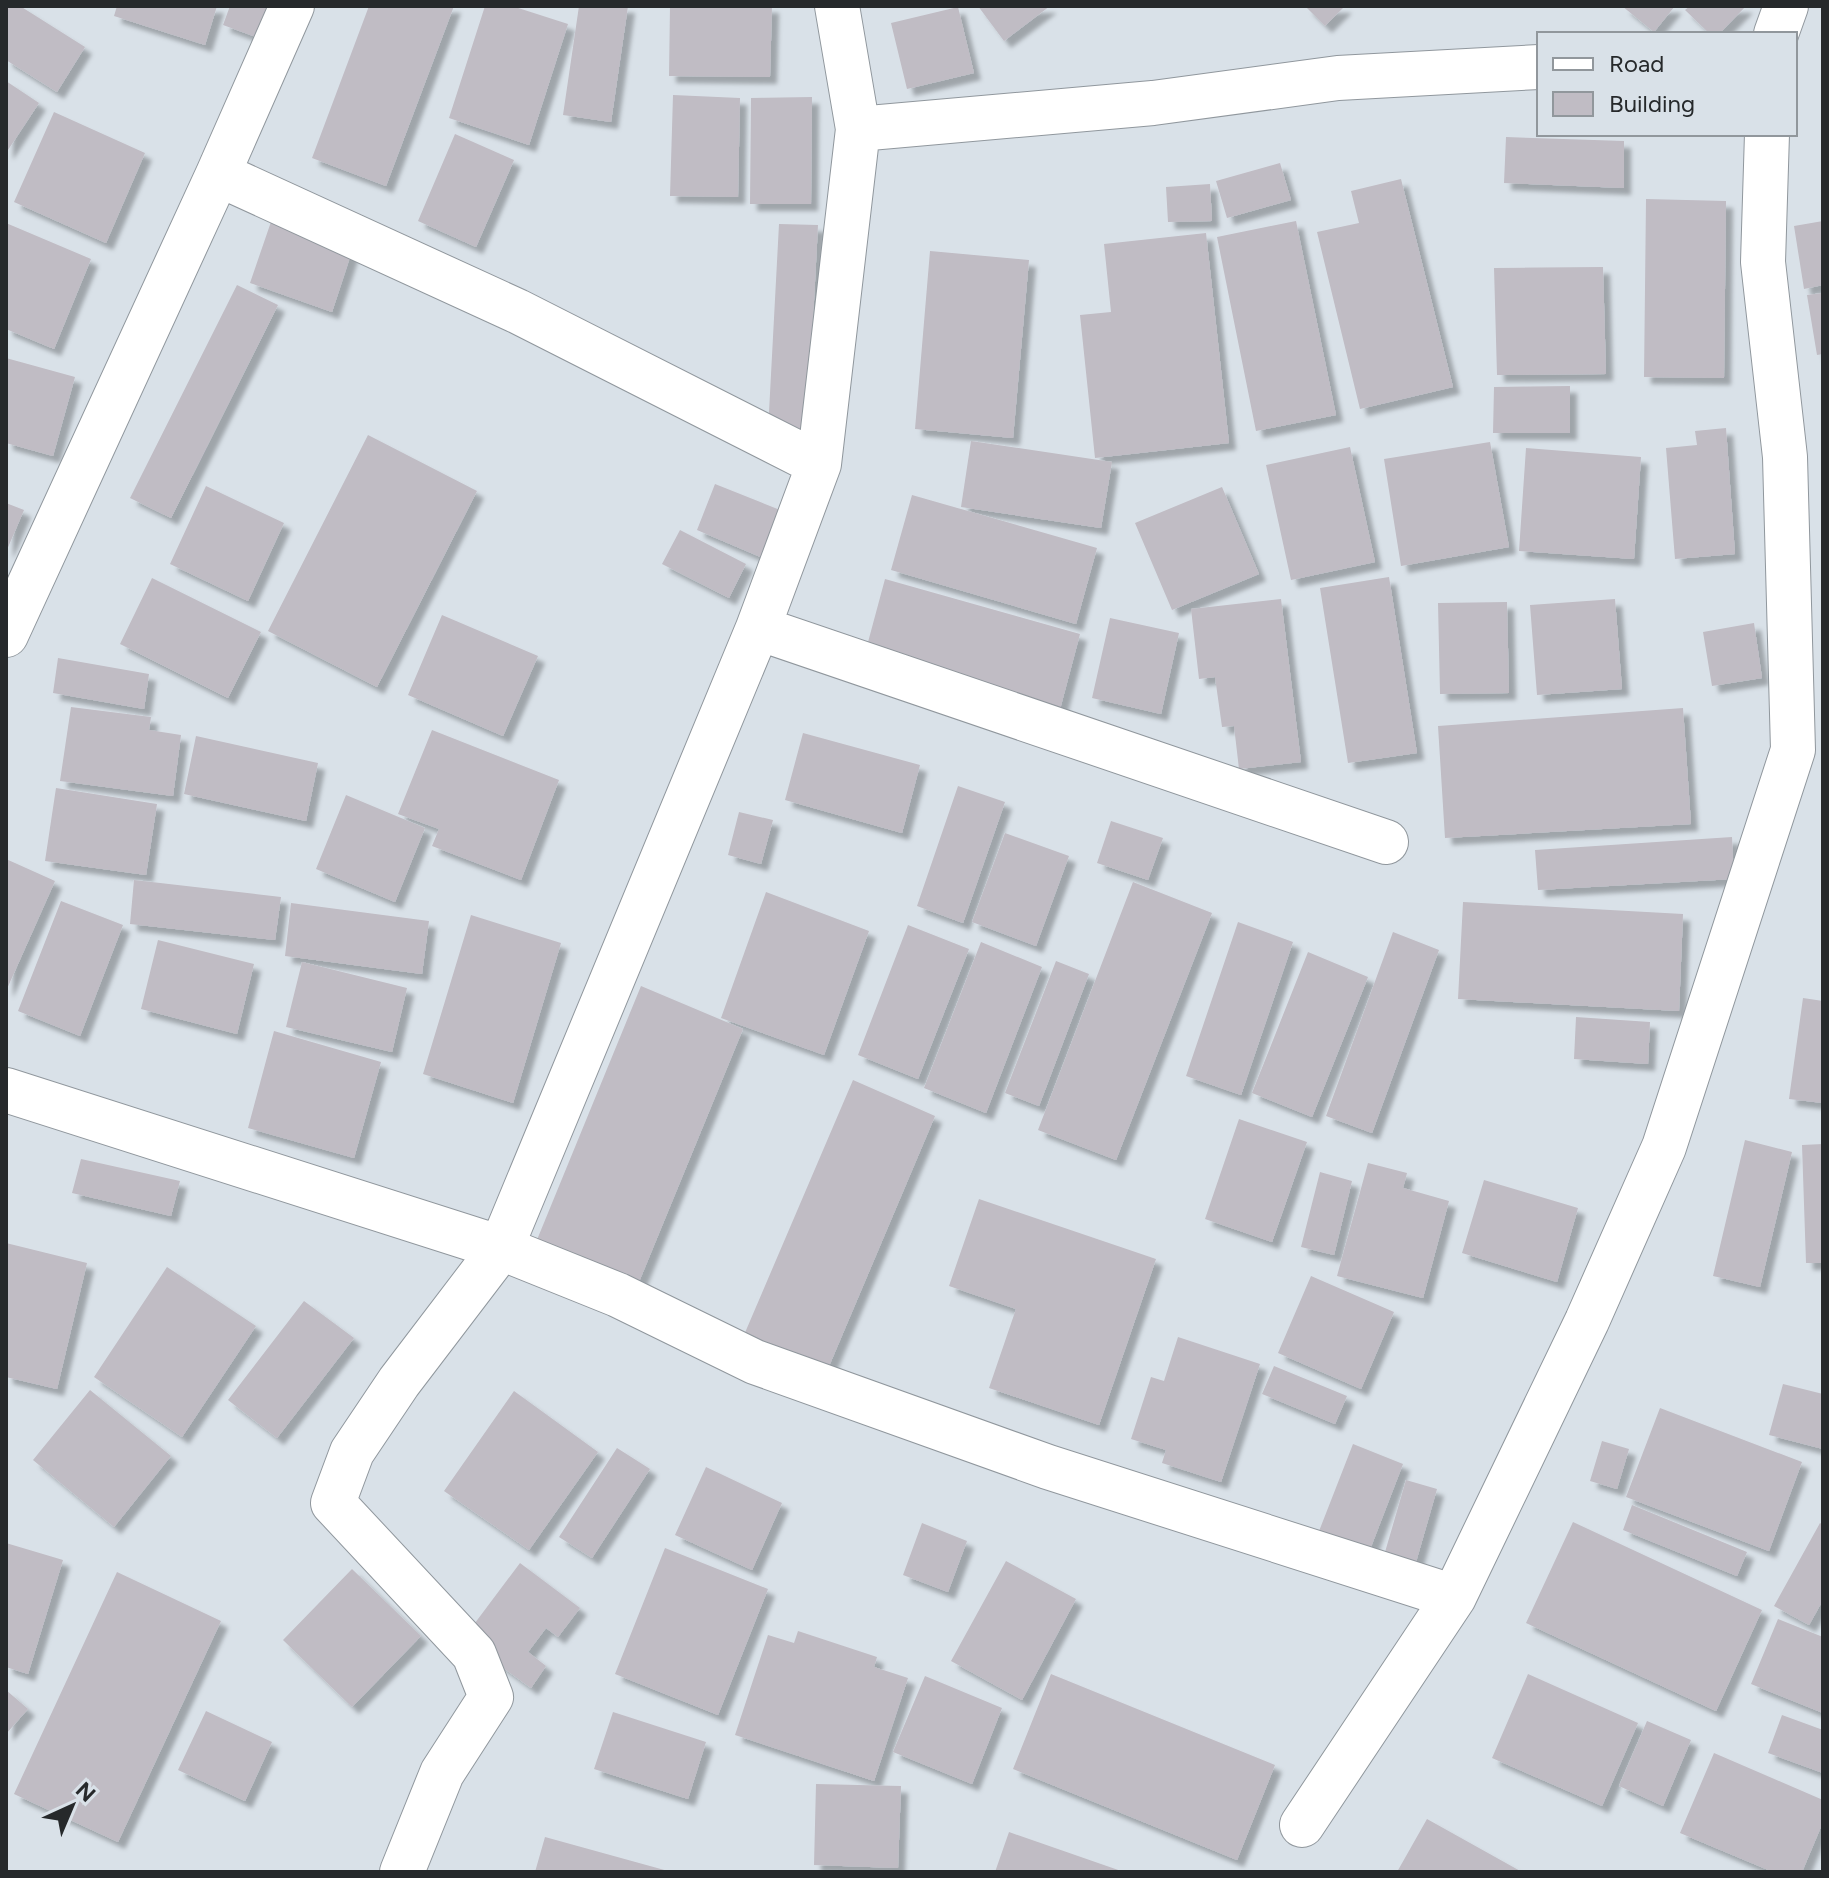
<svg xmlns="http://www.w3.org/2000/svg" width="1829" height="1878" font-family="Figtree,sans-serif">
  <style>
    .building { fill: #c0bcc4; filter: url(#shadow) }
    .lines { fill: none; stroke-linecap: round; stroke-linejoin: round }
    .street-casing { stroke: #90979d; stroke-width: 46 }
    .street { stroke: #fff; stroke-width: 44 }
  </style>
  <defs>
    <filter id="shadow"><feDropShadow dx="7" dy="7" stdDeviation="2" flood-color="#0004"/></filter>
  </defs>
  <rect width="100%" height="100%" fill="#d9e1e8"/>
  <!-- building -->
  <path class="building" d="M 6,6 L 20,6 L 85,47 L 57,92 L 6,60 Z
    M 117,6 L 217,6 L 205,45 L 114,16 Z
    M 230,6 L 276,6 L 264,40 L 223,25 Z
    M 369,6 L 454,6 L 386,186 L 312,158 Z
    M 485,6 L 512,6 L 568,24 L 529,145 L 449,118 Z
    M 579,6 L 628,6 L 611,122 L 563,115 Z
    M 670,6 L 772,6 L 770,77 L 669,76 Z
    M 978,6 L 1050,6 L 1004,41 Z
    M 1305,6 L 1345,6 L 1325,26 Z
    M 1622,6 L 1675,6 L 1654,32 Z
    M 1690,6 L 1746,6 L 1719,34 L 1710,34 L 1685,10 Z
    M 958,7 L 974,73 L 907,89 L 891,23 Z
    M 6,81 L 39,103 L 6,153 Z
    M 673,95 L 740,98 L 738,197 L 670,196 Z
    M 812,97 L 811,204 L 750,204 L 751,98 Z
    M 54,112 L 145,153 L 106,243 L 14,202 Z
    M 455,134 L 514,160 L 476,247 L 418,221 Z
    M 1506,137 L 1624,141 L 1624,188 L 1504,183 Z
    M 1280,163 L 1291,200 L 1227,218 L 1216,181 Z
    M 1401,179 L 1453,387 L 1360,409 L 1317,232 L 1359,223 L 1351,191 Z
    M 1210,184 L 1212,221 L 1168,222 L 1166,187 Z
    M 1646,199 L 1726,201 L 1724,378 L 1644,377 Z
    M 273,216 L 354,245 L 332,312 L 250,283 Z
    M 1296,221 L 1336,415 L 1256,431 L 1217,237 Z
    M 1823,221 L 1823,285 L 1804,289 L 1794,226 Z
    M 6,223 L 91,259 L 54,349 L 6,329 Z
    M 779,224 L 818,225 L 807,433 L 768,431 Z
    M 1206,233 L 1229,443 L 1095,458 L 1080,315 L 1111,312 L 1104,244 Z
    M 930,251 L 1029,260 L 1013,438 L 915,429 Z
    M 1603,267 L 1606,374 L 1497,375 L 1494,268 Z
    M 237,285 L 278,305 L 171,518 L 130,498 Z
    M 1823,293 L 1823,354 L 1817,355 L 1807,295 Z
    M 6,358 L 75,377 L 53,456 L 6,443 Z
    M 1570,386 L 1570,433 L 1493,433 L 1494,387 Z
    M 1726,428 L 1735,554 L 1675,559 L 1666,448 L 1697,445 L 1695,431 Z
    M 368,435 L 477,491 L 377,687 L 268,631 Z
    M 971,441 L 1112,462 L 1101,528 L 961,507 Z
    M 1490,442 L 1509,547 L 1401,566 L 1384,459 Z
    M 1350,447 L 1375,562 L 1291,580 L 1266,465 Z
    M 1526,448 L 1641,457 L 1634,559 L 1519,551 Z
    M 715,484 L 785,512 L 765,559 L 697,530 Z
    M 206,486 L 284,523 L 248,601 L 170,564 Z
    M 1222,487 L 1259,574 L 1172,610 L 1135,523 Z
    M 912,495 L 1097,548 L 1076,624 L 891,570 Z
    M 6,503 L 24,510 L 6,552 Z
    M 680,530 L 746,564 L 729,598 L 662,564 Z
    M 1389,577 L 1417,753 L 1348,763 L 1320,588 Z
    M 152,578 L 261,632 L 228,698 L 120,644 Z
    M 885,579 L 1080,634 L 1059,713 L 864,657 Z
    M 1281,599 L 1301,762 L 1239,769 L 1234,726 L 1222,727 L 1215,677 L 1199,679 L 1191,609 Z
    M 1615,599 L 1622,689 L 1537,695 L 1530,605 Z
    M 1507,602 L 1509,693 L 1440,694 L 1438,603 Z
    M 442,615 L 538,656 L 503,736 L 408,695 Z
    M 1110,618 L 1179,633 L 1161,714 L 1092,698 Z
    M 1754,623 L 1762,678 L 1712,686 L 1703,632 Z
    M 58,658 L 149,674 L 144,709 L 53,693 Z
    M 71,707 L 151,717 L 149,730 L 181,735 L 173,796 L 60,781 Z
    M 1683,708 L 1691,824 L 1445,838 L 1438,726 Z
    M 432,730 L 559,780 L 521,880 L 432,846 L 439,829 L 398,814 Z
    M 803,733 L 920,765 L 902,833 L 785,800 Z
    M 196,736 L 318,763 L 306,821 L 184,794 Z
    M 958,786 L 1005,802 L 963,923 L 917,906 Z
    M 56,788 L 157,804 L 146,875 L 45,861 Z
    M 346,795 L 425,828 L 395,902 L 316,869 Z
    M 739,812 L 773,820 L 761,864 L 728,855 Z
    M 1111,821 L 1163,838 L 1148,880 L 1097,863 Z
    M 1005,833 L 1069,856 L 1036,946 L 972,922 Z
    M 1732,837 L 1734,879 L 1538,890 L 1535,850 Z
    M 6,859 L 55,881 L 6,991 Z
    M 134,880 L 281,897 L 275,940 L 130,924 Z
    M 1133,882 L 1212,913 L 1116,1160 L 1038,1130 Z
    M 766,892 L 869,931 L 824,1055 L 721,1018 Z
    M 61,901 L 123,925 L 80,1036 L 18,1011 Z
    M 1463,902 L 1683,914 L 1679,1011 L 1458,999 Z
    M 291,903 L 429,921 L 422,974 L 285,956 Z
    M 471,915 L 561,943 L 513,1103 L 423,1074 Z
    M 1238,922 L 1293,942 L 1241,1095 L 1186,1076 Z
    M 908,925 L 969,949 L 918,1079 L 858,1055 Z
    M 1393,932 L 1439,950 L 1372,1133 L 1326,1116 Z
    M 158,940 L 254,964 L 237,1034 L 141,1009 Z
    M 981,942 L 1042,967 L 986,1113 L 924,1088 Z
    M 1308,952 L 1368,977 L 1312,1117 L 1252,1093 Z
    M 1056,961 L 1089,974 L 1039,1106 L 1005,1093 Z
    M 302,962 L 407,988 L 392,1052 L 286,1027 Z
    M 641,986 L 743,1029 L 634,1294 L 532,1252 Z
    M 1803,998 L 1823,1001 L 1823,1103 L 1789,1099 Z
    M 1576,1017 L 1650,1022 L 1648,1064 L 1574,1059 Z
    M 274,1031 L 381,1062 L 354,1158 L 248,1128 Z
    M 853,1080 L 935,1116 L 824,1378 L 741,1342 Z
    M 1239,1119 L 1307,1142 L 1272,1242 L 1205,1219 Z
    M 1745,1140 L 1792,1152 L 1760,1287 L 1713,1276 Z
    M 1823,1144 L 1823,1263 L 1806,1263 L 1802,1145 Z
    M 81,1159 L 180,1181 L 171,1216 L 72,1193 Z
    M 1368,1163 L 1407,1173 L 1403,1188 L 1449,1201 L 1423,1298 L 1337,1276 Z
    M 1320,1172 L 1352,1181 L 1334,1255 L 1301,1247 Z
    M 1484,1180 L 1578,1208 L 1557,1282 L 1462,1253 Z
    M 979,1199 L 1156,1259 L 1099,1425 L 989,1388 L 1016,1309 L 949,1286 Z
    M 6,1243 L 87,1263 L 57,1389 L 6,1377 Z
    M 167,1267 L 256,1326 L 182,1437 L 94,1377 Z
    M 1311,1276 L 1394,1312 L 1361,1389 L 1278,1353 Z
    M 304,1301 L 354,1338 L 277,1438 L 228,1400 Z
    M 1178,1337 L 1260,1364 L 1221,1482 L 1162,1463 L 1166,1450 L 1131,1439 L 1151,1377 L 1164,1381 Z
    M 1274,1366 L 1347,1396 L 1335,1424 L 1262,1394 Z
    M 1783,1384 L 1823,1394 L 1823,1449 L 1769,1435 Z
    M 90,1390 L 171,1456 L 114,1527 L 33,1460 Z
    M 514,1391 L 598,1452 L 529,1550 L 444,1491 Z
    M 1660,1408 L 1802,1462 L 1769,1551 L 1626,1497 Z
    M 1602,1441 L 1629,1449 L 1617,1489 L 1590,1481 Z
    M 1353,1444 L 1403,1464 L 1364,1565 L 1314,1544 Z
    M 617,1448 L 650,1469 L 592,1558 L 559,1537 Z
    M 706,1467 L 782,1503 L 752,1570 L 675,1535 Z
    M 1406,1480 L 1437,1489 L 1414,1569 L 1383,1559 Z
    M 1632,1505 L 1747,1552 L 1737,1576 L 1623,1530 Z
    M 1573,1522 L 1762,1610 L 1716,1711 L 1526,1623 Z
    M 922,1523 L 967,1541 L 948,1592 L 903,1575 Z
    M 1820,1523 L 1823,1525 L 1823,1600 L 1809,1625 L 1774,1606 Z
    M 6,1543 L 63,1560 L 28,1674 L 6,1667 Z
    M 665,1548 L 768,1589 L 718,1715 L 615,1674 Z
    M 1006,1561 L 1076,1599 L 1022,1700 L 951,1661 Z
    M 520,1563 L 580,1608 L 558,1637 L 546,1628 L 528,1652 L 546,1666 L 531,1688 L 463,1639 Z
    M 352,1569 L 421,1636 L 352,1707 L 283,1640 Z
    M 117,1572 L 221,1621 L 118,1842 L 14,1794 Z
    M 1778,1619 L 1823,1637 L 1823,1713 L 1751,1684 Z
    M 798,1631 L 877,1657 L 874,1667 L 908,1678 L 874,1781 L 735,1735 L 768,1635 L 794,1643 Z
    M 1051,1674 L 1275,1765 L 1237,1860 L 1013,1769 Z
    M 1528,1674 L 1638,1723 L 1602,1806 L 1492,1758 Z
    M 925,1676 L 1002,1708 L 972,1784 L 893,1752 Z
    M 6,1690 L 28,1709 L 6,1734 Z
    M 206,1711 L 272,1742 L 245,1801 L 178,1770 Z
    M 613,1712 L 706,1742 L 688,1799 L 594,1769 Z
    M 1782,1715 L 1823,1730 L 1823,1773 L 1768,1753 Z
    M 1647,1721 L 1691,1740 L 1663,1806 L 1619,1786 Z
    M 1714,1753 L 1823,1800 L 1823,1822 L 1802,1872 L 1773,1872 L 1680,1833 Z
    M 816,1784 L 901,1786 L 898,1868 L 814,1865 Z
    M 1427,1819 L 1522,1872 L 1397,1872 Z
    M 1009,1832 L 1124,1872 L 995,1872 Z
    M 545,1837 L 668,1871 L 667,1872 L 535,1872 Z"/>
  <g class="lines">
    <defs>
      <path id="street" d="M 1776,34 L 1786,6
        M 858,129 L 1153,103 L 1338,78 L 1539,67
        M 218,174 L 517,311 L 819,464
        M 758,628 L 1386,842
        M 6,635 L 218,174 L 292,6
        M 6,1090 L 501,1248 L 618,1295 L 755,1362 L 1048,1467 L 1454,1597
        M 1302,1825 L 1454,1597 L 1587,1321 L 1664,1147 L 1793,750 L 1785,457 L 1763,262 L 1767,134
        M 402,1872 L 442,1773 L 491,1697 L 474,1654 L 333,1503 L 352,1452 L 399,1382 L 501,1248 L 758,628 L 819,464 L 858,129 L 837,6"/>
    </defs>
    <!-- street casing -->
    <use href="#street" class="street-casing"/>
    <!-- street -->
    <use href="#street" class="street"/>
  </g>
  <!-- border -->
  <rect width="1829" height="1878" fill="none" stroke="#26292b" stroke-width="16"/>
  <!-- legend -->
  <rect x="1537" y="32" width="260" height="104" fill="#d9e1e8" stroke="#91979c" stroke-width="2"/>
  <rect x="1553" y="58" width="40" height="12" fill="#ffffff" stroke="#91979c" stroke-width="2"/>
  <text x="1609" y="72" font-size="24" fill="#26292b">Road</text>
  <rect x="1553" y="92" width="40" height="24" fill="#c0bcc4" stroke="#91979c" stroke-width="2"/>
  <text x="1609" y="112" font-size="24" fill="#26292b">Building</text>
  <!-- north arrow -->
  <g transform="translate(72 1806) rotate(44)" stroke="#d9e1e8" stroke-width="6" paint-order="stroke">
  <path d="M0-6L14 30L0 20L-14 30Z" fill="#26292b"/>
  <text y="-12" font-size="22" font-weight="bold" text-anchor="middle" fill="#26292b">N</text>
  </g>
</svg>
